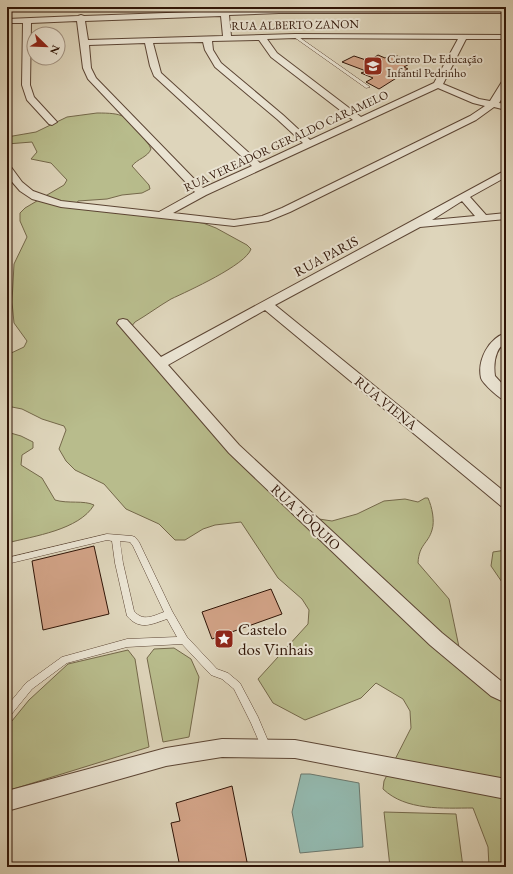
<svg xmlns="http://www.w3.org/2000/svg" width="513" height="874" font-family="'EB Garamond',serif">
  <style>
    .green { fill: #b8bc8c; stroke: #74684a }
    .water { fill: #93b9af; stroke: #6b776c }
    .building { fill: #d2a387; stroke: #301507 }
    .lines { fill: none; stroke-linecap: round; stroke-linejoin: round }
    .lane-casing { stroke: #5c4534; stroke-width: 1 }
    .street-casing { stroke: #5c4534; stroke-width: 2 }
    .lane { fill: #eae4d3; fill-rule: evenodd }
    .street { fill: #eae4d3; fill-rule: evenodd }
    .labels { text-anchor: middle; stroke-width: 4; stroke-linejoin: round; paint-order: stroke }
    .far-street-label { font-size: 12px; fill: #301507; stroke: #eae4d3 }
    .far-poi-label { font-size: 12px; fill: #301507; stroke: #eae4d3; text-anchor: start }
    .street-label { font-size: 14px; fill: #301507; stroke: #eae4d3 }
    .near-poi-label { font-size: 17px; fill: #301507; stroke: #eae4d3; text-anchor: start }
  </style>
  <rect width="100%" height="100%" fill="#ded5bb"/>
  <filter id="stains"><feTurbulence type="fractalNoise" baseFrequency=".005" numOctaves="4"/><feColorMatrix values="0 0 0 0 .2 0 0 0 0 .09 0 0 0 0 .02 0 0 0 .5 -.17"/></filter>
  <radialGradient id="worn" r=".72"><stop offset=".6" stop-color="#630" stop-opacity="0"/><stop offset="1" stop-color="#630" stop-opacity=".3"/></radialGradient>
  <!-- green -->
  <path class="green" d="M 97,113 C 123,113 127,115 142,136 C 145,141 149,143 151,149 C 148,157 137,159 132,166 L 149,185 L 150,189 L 142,193 L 122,195 L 107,199 L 78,201 L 77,203 L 85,207 L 203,223 L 216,228 L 247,245 L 251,249 C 246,265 188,291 171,299 C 159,306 147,315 135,322 L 131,327 L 250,467 L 319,519 L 332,521 L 357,514 L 384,501 L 405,499 L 418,502 L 425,498 L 428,498 C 432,507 435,521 432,530 C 428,544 419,544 418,563 L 449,599 L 459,647 L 479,677 L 506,696 L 506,867 L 489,867 L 488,847 L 473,808 C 443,808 406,811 383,789 L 384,781 L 411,728 L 410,711 L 403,699 L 376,683 L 361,698 L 305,720 L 273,703 L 258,679 L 308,624 L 309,610 L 302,599 L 278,578 L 241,522 L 215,525 L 203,529 L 185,540 L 175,540 L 159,524 L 126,509 L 104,484 L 75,470 L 66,461 L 59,449 L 66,430 L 64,426 L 42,419 L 22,409 L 7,406 L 7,355 L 24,347 L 27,341 L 14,323 L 12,302 L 14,264 L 27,237 L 20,221 L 20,213 L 25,208 L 64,185 L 67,180 L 51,163 L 31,159 L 37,152 L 32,142 L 7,144 L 7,137 L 36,132 L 67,117 Z
    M 7,432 L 21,436 L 33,442 L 33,448 L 22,455 L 21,465 L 42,478 L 55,500 C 68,504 84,500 94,505 C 79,530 34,536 7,543 Z
    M 506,550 L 506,588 L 491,566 L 493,552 Z
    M 174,648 L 191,659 L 199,677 L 189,737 L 163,742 L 147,658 L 154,649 Z
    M 128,650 L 135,659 L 149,747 L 7,791 L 7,727 L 29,700 L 68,664 Z
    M 384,812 L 456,814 L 463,867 L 390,867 Z"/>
  <!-- water -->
  <path class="water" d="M 301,774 L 310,774 L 359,783 L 363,847 L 300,853 L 292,812 Z"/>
  <!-- building -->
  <path class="building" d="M 392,54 L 413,62 L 404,67 L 408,69 L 404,71 L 406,72 L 379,89 L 366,82 L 373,78 L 361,73 L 366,71 L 342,62 L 354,56 L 369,61 L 378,55 L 385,58 Z
    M 94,546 L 109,614 L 43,630 L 32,561 Z
    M 271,589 L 282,614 L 212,639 L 202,612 Z
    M 232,786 L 248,867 L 180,867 L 171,823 L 180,821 L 176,803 Z"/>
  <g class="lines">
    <defs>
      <path id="lane" d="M 294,35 L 296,35 L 370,87 L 366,88 L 294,37 Z
        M 107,534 L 132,536 L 135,537 L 139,542 L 172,611 L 187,637 L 217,669 L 228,673 L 240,683 L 258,717 L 271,748 L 269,751 L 266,753 L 263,751 L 251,723 L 234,689 L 222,679 L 211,675 L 182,644 L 127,647 L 67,663 L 32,689 L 10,716 L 7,717 L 7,706 L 26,683 L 62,657 L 127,639 L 177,637 L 167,619 C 152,624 140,631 127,616 L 115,563 L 112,541 L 107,540 L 7,564 L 7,558 ZM 120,541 L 130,542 L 133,546 L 164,612 C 153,616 143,622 134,611 L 123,563 Z"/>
      <path id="street" d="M 279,9 L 506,9 L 506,13 L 279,13 L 229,15 L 231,36 L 295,34 L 506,35 L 506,39 L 466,39 L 443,84 L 479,99 L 490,101 L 503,80 L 506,79 L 506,92 L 499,103 L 506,104 L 506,110 L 494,107 L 476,120 L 290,212 L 268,221 L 234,226 L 61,207 L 32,199 L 20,191 L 7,176 L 7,166 L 11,167 L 22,182 L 33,191 L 61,201 L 159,212 L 195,192 L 88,79 L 83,68 L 77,21 L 31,23 L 30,85 L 34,97 L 57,122 L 52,125 L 49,124 L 27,100 L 22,85 L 23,23 L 7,23 L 7,19 L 78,16 L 81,15 L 84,16 ZM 221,16 L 223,36 L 88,40 L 85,21 ZM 295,38 L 458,39 L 434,83 L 361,117 L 277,53 L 267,39 ZM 259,40 L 271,57 L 353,120 L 310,140 L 283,115 L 221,63 L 213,50 L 212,41 ZM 203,42 L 205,50 L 215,67 L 277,119 L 303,143 L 260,163 L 161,73 L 153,43 ZM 145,43 L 150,66 L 154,76 L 252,166 L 203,188 L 96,78 L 91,68 L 89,45 ZM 438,88 L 473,103 L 485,106 L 470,116 L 282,208 L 262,216 L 234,220 L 173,213 L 206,195 Z
        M 506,170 L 506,177 L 470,197 L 486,215 L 506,213 L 506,219 L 420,227 L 275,305 L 506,493 L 506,508 L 501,506 L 265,310 L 168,365 L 239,445 L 442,633 L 506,685 L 506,703 L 491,696 L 430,645 L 229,453 L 117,323 L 119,320 L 123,319 L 127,320 L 161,357 ZM 462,201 L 475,216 L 432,220 Z
        M 506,333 C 506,349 502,341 497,353 C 494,360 494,369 495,376 L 506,388 L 506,401 C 500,399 483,384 481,378 C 477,360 489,338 506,333 Z
        M 222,739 L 295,740 L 506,779 L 506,799 L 295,758 L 222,757 L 166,766 L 7,811 L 7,791 L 166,748 Z"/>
    </defs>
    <!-- lane casing -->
    <use href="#lane" class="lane-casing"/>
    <!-- street casing -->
    <use href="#street" class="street-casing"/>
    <!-- lane -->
    <use href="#lane" class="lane"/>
    <!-- street -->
    <use href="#street" class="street"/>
  </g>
  <!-- icons -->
  <defs>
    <symbol id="school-square" viewBox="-11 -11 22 22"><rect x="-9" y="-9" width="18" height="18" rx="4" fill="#8f2418" stroke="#eae4d3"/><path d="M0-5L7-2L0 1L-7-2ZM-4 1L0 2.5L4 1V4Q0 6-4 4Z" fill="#fff"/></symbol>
    <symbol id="sight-square" viewBox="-11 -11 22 22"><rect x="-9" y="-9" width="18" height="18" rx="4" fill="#8f2418" stroke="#eae4d3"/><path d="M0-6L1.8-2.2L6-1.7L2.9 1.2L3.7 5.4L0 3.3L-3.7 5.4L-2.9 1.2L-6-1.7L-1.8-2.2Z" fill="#fff"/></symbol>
  </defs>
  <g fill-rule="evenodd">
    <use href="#school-square" x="362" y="55" width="22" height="22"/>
    <use href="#sight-square" x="213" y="628" width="22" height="22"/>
  </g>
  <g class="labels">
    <!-- far-street labels -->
    <g class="far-street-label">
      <text transform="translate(295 25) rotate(-1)" y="4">RUA ALBERTO ZANON</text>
      <text transform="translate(286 141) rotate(-25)" y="4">RUA VEREADOR GERALDO CARAMELO</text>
    </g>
    <!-- far-poi labels -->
    <g class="far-poi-label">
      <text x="387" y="63">Centro De Educação<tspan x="387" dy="14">Infantil Pedrinho</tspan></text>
    </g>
    <!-- street labels -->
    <g class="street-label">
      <text transform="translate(326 256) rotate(-28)" y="5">RUA PARIS</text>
      <text transform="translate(386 403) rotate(39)" y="5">RUA VIENA</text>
      <text transform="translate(306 517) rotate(43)" y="5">RUA TÓQUIO</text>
    </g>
    <!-- near-poi labels -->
    <g class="near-poi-label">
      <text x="238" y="635">Castelo<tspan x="238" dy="20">dos Vinhais</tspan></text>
    </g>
  </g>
  <!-- margin -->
  <rect width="513" height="874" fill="none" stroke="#ded5bb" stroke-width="24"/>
  <rect x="8" y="8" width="497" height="858" fill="none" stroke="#301507" stroke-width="2"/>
  <rect x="12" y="12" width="489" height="850" fill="none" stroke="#301507"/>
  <!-- north arrow -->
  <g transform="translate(46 46) rotate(113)"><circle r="19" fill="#eae4d3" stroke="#a09181"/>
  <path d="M0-3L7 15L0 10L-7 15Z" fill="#8f2418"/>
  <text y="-6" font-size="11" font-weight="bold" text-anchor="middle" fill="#301507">N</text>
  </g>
  <rect width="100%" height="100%" filter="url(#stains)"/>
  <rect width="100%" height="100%" fill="url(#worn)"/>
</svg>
